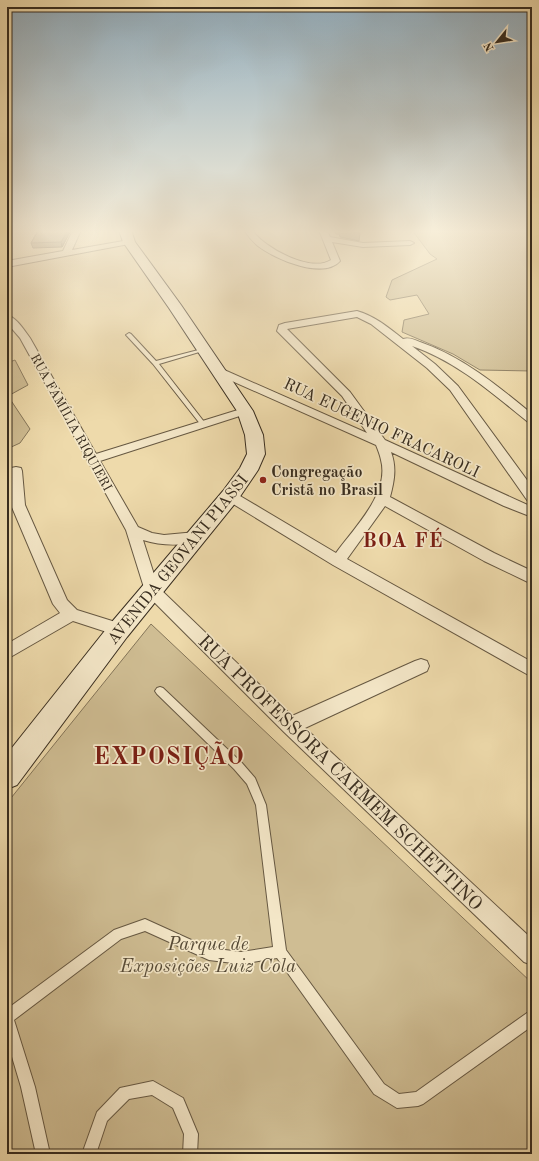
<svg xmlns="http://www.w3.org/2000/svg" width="539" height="1161" font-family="'Old Standard TT',serif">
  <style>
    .green { fill: #cfbd93; stroke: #847559 }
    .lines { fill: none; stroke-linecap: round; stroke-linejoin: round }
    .lane-casing { stroke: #665842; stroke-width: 2 }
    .street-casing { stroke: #665842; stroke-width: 2 }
    .secondary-casing { stroke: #382d1f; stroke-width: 2 }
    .lane { fill: #f4e7c8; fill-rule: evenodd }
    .street { fill: #f4e7c8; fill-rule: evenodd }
    .secondary { fill: #f4e7c8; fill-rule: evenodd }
    .wall { fill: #827459; stroke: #382d1f }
    .shaded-wall { fill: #6a5e49; stroke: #382d1f }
    .building { fill: #978768; stroke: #382d1f }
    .poi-dot { fill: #8f2418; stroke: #f4e7c8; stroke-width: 1.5 }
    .labels { text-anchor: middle; stroke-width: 3.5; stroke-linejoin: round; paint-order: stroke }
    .far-street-label { font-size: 13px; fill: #382d1f; stroke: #f4e7c8 }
    .street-label { font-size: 16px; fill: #382d1f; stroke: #f4e7c8 }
    .poi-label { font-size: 16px; font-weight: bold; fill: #382d1f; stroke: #f4e7c8; text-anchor: start }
    .near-street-label { font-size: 19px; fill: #382d1f; stroke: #f4e7c8 }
    .near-park-label { font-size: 19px; font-style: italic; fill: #564a36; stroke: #f4e7c8 }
    .district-label { font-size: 20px; font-weight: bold; letter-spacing: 1px; fill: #7a1f14; stroke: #f4e7c8 }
    .near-district-label { font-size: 24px; font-weight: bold; letter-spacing: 1px; fill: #7a1f14; stroke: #f4e7c8 }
  </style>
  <rect width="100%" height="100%" fill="#eedaab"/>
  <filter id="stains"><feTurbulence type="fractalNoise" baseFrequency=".005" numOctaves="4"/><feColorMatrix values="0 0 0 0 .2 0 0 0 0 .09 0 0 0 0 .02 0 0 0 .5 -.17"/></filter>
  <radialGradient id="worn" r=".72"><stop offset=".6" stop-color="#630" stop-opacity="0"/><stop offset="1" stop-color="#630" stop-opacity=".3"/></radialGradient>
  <!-- green -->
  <path class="green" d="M 412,230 L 532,230 L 532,371 L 480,370 L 453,354 L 402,332 L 404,320 L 429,314 L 417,295 L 390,300 L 386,297 L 392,280 L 437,259 L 430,254 Z
    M 15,360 L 28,385 L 8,396 L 30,429 L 20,443 L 7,449 L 7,363 Z
    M 151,624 L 532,983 L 532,1154 L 7,1154 L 7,803 Z"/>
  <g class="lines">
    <defs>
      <path id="lane" d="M 129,333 L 131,334 L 156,361 L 206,348 L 206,350 L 159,364 L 205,423 L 205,425 L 201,425 L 153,364 L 127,336 L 126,335 Z
        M 160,687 L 163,688 L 242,763 L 255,778 L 266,805 L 286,950 L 384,1084 L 399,1094 L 416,1092 L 527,1013 L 532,1012 L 532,1026 L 423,1104 L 418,1106 L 397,1108 L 374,1094 L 277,958 L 241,964 L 209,960 L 145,931 L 121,939 L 14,1020 L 35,1087 L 50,1154 L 36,1154 L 21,1087 L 7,1040 L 7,1009 L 114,930 L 145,919 L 209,948 L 241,952 L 273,947 L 256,805 L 247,784 L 234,769 L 157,694 L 155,691 L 157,688 Z
        M 153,1081 L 183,1098 L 198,1134 L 197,1154 L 183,1154 L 184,1134 L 173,1108 L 152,1095 L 129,1099 L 107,1121 L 96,1154 L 82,1154 L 97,1112 L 120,1088 Z"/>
      <path id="street" d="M 73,230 L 81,230 L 72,250 L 129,240 L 133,242 L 129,244 L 7,267 L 7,261 L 63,251 Z
        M 244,230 L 252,230 C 264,248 311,273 331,260 L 319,230 L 327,230 L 330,237 L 363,243 L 410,241 L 414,243 L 410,245 L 363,247 L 332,242 L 340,261 C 323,280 275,259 258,246 C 252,241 248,236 244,230 Z
        M 357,311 C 375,316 389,328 403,339 C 409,337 415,340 420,342 C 463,357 498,386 532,414 L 532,424 L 528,422 C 492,393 456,361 412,346 L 435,364 L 458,386 L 532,487 L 532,501 L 527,500 L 450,390 L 427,368 L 371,324 L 357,317 L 287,329 L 350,392 L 385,440 L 532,507 L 532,517 L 504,506 L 391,452 C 397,468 394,482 390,497 L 494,553 L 532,571 L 532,584 L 484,561 L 385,506 L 347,559 L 532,662 L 532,677 L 333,565 L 225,499 L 223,496 L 225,493 L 230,492 L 235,493 L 336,553 C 354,528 390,493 381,460 C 380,455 378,450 376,445 L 214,373 L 213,371 L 218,368 L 222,369 L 367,433 L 342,396 L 277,331 L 279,325 L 285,323 Z
        M 7,315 C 17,318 24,330 30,338 L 96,454 L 241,409 L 249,409 L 251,411 L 249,413 L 100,461 L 138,527 L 152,533 L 164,535 L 196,532 L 201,533 L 203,537 L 201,541 C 181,546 162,546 143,540 L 158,587 L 292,716 L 415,661 L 421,659 L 427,661 L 429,666 L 427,671 L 305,728 L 532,939 L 532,965 L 524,962 L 284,732 L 146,594 L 126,530 L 20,338 L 7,323 Z
        M 16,467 L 21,468 L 22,471 L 25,505 L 67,600 L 77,610 L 125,625 L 127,630 L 125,635 L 119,636 L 73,621 L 7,659 L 7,644 L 60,613 L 53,604 L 11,505 L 10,471 L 11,468 Z"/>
      <path id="secondary" d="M 119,230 L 131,230 L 135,242 L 181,305 L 253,411 L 263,435 L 265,454 L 258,470 L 237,501 L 127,637 L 17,785 L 7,789 L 7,754 L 111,623 L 223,491 L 240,468 L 247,454 L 245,435 L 237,411 L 169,308 L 123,242 Z"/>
    </defs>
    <!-- lane casing -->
    <use href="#lane" class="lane-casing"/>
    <!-- street casing -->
    <use href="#street" class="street-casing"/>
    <!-- secondary casing -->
    <use href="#secondary" class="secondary-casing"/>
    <!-- lane -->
    <use href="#lane" class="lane"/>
    <!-- street -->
    <use href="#street" class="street"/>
    <!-- secondary -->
    <use href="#secondary" class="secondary"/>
  </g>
  <!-- wall -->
  <path class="wall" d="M 38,230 L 71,230 L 62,247 L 33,248 L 31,243 Z
    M 334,230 L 359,230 L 360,233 L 359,241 L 340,237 L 339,234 L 336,234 Z"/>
  <!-- shaded-wall -->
  <path class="shaded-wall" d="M 68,230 L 71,230 L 62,247 L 61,242 Z"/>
  <!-- building -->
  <path class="building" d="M 39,230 L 68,230 L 61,242 L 31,243 Z
    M 343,230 L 359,230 L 360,233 Z"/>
  <!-- sky -->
  <linearGradient id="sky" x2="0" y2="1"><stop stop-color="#91acbc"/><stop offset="0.59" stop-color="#f7eed9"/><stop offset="1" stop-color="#f7eed9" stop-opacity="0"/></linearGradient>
  <rect width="539" height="392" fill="url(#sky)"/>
  <!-- markers -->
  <circle class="poi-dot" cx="263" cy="480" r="4"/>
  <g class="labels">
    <!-- far-street labels -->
    <g class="far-street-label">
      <text transform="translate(72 422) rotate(61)" y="5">RUA FAMÍLIA RIQUIERI</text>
    </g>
    <!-- street labels -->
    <g class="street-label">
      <text transform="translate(382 427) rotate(25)" y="6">RUA EUGENIO FRACAROLI</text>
      <text transform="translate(177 559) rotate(-51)" y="6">AVENIDA GEOVANI PIASSI</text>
    </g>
    <!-- poi labels -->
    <g class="poi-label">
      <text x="271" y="477">Congregação<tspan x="271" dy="18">Cristã no Brasil</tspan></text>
    </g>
    <!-- near-street labels -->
    <g class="near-street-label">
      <text transform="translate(341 772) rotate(44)" y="7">RUA PROFESSORA CARMEM SCHETTINO</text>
    </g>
    <!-- near-park labels -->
    <g class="near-park-label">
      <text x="208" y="950">Parque de<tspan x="208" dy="22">Exposições Luiz Cola</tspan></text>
    </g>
    <!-- district labels -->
    <g class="district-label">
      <text x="403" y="547">BOA FÉ</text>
    </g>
    <!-- near-district labels -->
    <g class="near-district-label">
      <text x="169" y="764">EXPOSIÇÃO</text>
    </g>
  </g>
  <!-- margin -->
  <rect width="539" height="1161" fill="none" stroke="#eedaab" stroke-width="24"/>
  <rect x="8" y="8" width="523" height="1145" fill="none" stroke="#382d1f" stroke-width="2"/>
  <rect x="12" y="12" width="515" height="1137" fill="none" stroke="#382d1f"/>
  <!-- north arrow -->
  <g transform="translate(497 42) rotate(240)" stroke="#f4e7c8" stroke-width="3" paint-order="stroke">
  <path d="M0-3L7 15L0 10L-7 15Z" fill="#382d1f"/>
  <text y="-6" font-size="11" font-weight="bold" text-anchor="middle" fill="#382d1f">N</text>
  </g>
  <rect width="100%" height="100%" filter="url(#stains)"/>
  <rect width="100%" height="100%" fill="url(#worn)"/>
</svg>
